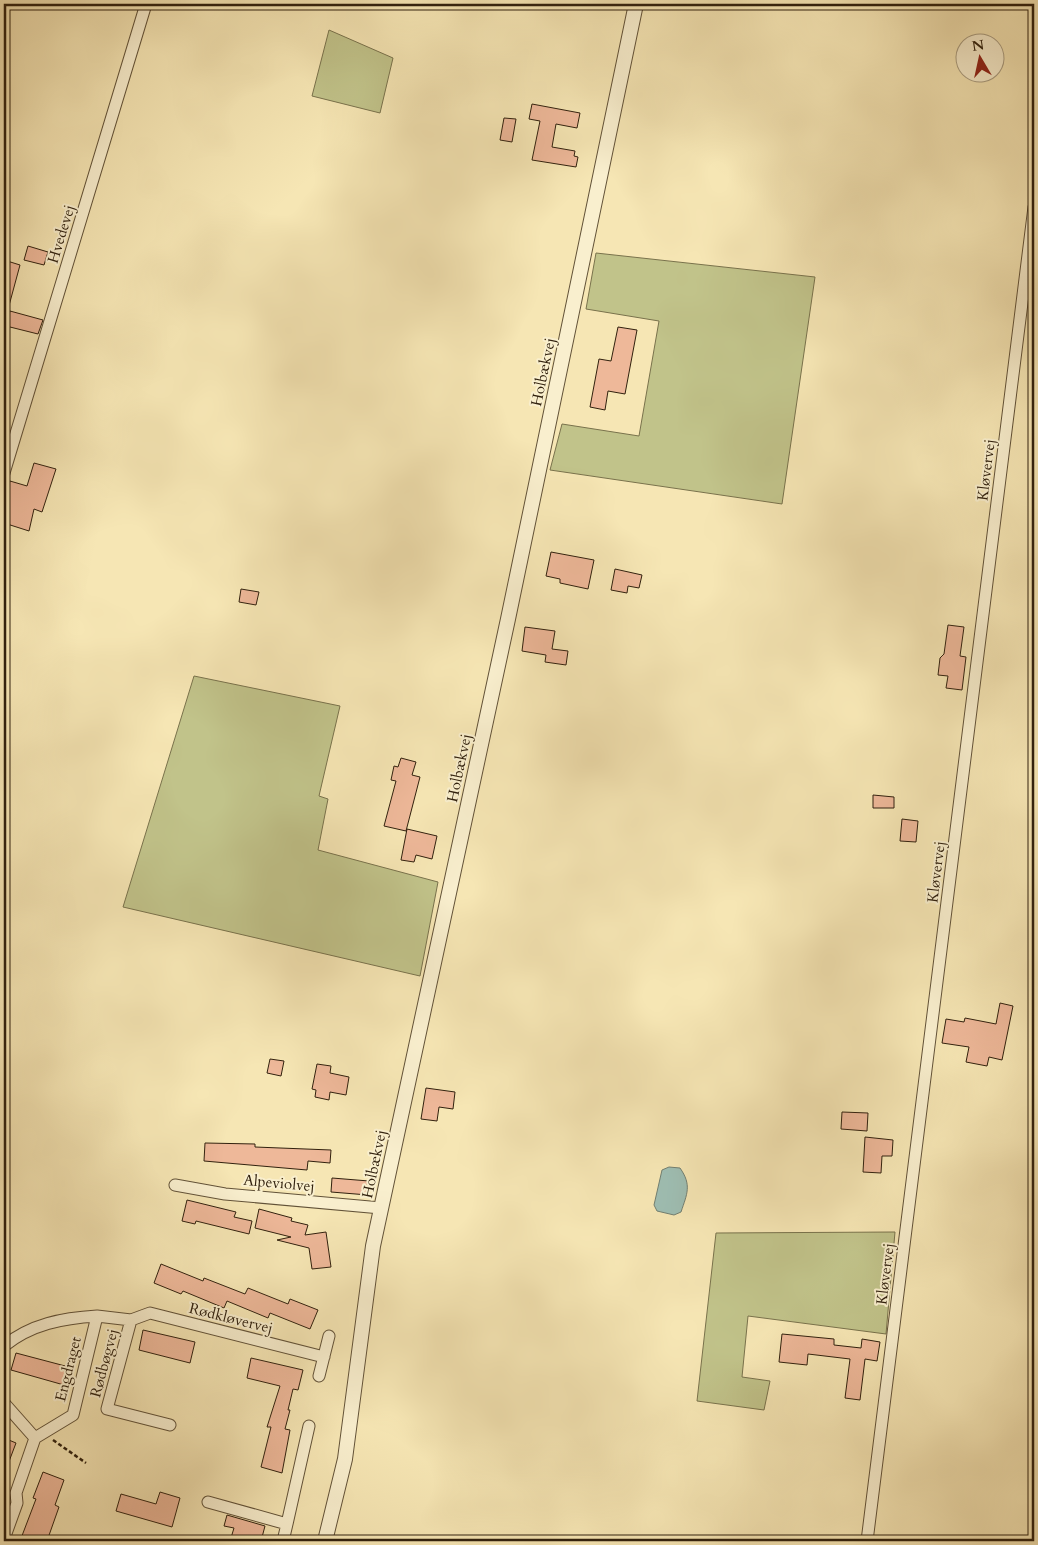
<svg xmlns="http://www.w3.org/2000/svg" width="1038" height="1545" font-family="Cardo,serif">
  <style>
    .green { fill: #c1c38a; stroke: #79724c }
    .water { fill: #9ebeb3; stroke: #727f71 }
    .building { fill: #eeb899; stroke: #31210e }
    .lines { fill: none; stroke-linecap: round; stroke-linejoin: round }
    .minor-casing { stroke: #625238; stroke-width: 13 }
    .tertiary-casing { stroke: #625238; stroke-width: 16 }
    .path { stroke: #31210e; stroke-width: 2.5; stroke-dasharray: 4 2.5; stroke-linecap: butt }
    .minor { stroke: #f9efce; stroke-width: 11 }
    .tertiary { stroke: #f9efce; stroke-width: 14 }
    .labels { text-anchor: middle; stroke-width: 4; stroke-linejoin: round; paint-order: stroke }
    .street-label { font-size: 15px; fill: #31210e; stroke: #f9efce }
  </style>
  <rect width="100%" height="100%" fill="#f6e6b4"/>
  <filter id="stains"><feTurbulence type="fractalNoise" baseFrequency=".004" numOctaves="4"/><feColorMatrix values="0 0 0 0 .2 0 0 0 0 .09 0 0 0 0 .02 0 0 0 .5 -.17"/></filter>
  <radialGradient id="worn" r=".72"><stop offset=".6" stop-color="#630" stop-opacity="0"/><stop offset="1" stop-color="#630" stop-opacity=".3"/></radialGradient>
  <!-- green -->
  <path class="green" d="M 329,30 L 393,58 L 380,113 L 312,96 Z
    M 596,253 L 815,277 L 782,504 L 550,470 L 562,424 L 639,436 L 659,321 L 586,309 Z
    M 194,676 L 340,706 L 319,796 L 328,799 L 318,850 L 438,882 L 420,976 L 123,907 Z
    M 895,1232 L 886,1334 L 748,1316 L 742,1377 L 770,1381 L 764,1410 L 697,1401 L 716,1233 Z"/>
  <!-- water -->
  <path class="water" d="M 669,1167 L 680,1168 C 692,1185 687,1194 681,1212 L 674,1215 L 657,1211 L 654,1205 L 662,1170 Z"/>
  <!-- building -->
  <path class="building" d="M 532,104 L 580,113 L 577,128 L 556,124 L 552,147 L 575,151 L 574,156 L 578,157 L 576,167 L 532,160 L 540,121 L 529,119 Z
    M 504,118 L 516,119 L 512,142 L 500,140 Z
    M 28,246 L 48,252 L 44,265 L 24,260 Z
    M 4,260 L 20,265 L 7,313 L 4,312 Z
    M 10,311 L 43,320 L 38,334 L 6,326 Z
    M 618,327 L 637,330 L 625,394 L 608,391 L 605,410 L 590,407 L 599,359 L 611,361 Z
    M 34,463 L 56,469 L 42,512 L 34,509 L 29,531 L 4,523 L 4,502 L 10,481 L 27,486 Z
    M 551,552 L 594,560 L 588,589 L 560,583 L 560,579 L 546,576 Z
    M 615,569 L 642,575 L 639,588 L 628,586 L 627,593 L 611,590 Z
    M 241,589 L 259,592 L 256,605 L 239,602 Z
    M 948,625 L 964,627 L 960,656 L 966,657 L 962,690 L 946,688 L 948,676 L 938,675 L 940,658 L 944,654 Z
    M 525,627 L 555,631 L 552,649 L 568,651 L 566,665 L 545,662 L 546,655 L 522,651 Z
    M 401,758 L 416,762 L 412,775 L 420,777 L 406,831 L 384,826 L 396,781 L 391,780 L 394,766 L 398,767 Z
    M 873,795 L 894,797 L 894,808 L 873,808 Z
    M 902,819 L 918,821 L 916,842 L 900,841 Z
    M 407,829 L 437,836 L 432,859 L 416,855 L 414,862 L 401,860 Z
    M 1000,1003 L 1013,1006 L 1002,1060 L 989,1057 L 987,1066 L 966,1062 L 969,1047 L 942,1043 L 946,1019 L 964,1022 L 965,1018 L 996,1024 Z
    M 270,1059 L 284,1061 L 281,1076 L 267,1073 Z
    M 317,1064 L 331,1066 L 330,1073 L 349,1077 L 346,1095 L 330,1092 L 329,1100 L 315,1097 L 316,1090 L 312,1089 Z
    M 426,1088 L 455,1092 L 453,1109 L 439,1107 L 437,1121 L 421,1119 Z
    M 842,1112 L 868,1113 L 867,1131 L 841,1129 Z
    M 865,1137 L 893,1140 L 892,1156 L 882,1156 L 881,1173 L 863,1172 Z
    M 205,1143 L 255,1144 L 255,1147 L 331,1150 L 330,1163 L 308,1161 L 307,1170 L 204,1161 Z
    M 332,1178 L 369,1181 L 368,1195 L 331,1192 Z
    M 187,1200 L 236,1212 L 234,1217 L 252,1221 L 249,1234 L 196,1221 L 195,1224 L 182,1221 Z
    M 259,1209 L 292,1218 L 291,1221 L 308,1225 L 305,1235 L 326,1232 L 331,1267 L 312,1269 L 309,1248 L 277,1240 L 291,1237 L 255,1228 Z
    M 161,1264 L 203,1281 L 204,1278 L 245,1294 L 248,1288 L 288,1304 L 290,1299 L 318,1310 L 310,1329 L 270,1313 L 268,1318 L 227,1301 L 224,1308 L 183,1291 L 181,1294 L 154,1283 Z
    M 143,1330 L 195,1342 L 190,1363 L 139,1350 Z
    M 782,1334 L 834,1339 L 834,1345 L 861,1348 L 862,1339 L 880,1342 L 877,1361 L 865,1359 L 860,1400 L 845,1398 L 850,1359 L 808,1354 L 807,1365 L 779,1362 Z
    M 16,1353 L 69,1367 L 64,1385 L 11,1370 Z
    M 251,1358 L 303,1370 L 298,1390 L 293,1389 L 288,1410 L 290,1410 L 285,1429 L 290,1430 L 282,1473 L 261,1467 L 271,1427 L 267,1427 L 280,1386 L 247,1378 Z
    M 4,1438 L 16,1443 L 5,1472 L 4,1472 Z
    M 43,1472 L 64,1480 L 55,1505 L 59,1507 L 47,1541 L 20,1541 L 36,1499 L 33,1498 Z
    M 160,1492 L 180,1498 L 172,1527 L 116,1511 L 121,1494 L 156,1504 Z
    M 227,1515 L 265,1526 L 261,1541 L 230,1541 L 234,1528 L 224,1526 Z"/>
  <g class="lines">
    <defs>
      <path id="minor" d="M 4,473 L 146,4
        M 175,1185 L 225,1194 L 381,1208
        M 97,1316 L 131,1320
        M 131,1320 L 150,1313 L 324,1357
        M 131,1320 L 107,1409 L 170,1425
        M 4,1346 C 31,1324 63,1318 97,1316 L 73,1415 L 35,1438 L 4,1403
        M 319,1376 L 329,1336
        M 208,1502 L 287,1524 L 283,1541
        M 287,1524 L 309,1426
        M 4,1539 L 17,1503 L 16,1493 L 35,1438
        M 867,1541 L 1034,207"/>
      <path id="tertiary" d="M 325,1541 L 345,1459 L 373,1246 L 508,619 L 636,4"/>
    </defs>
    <!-- minor casing -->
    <use href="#minor" class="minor-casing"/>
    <!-- tertiary casing -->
    <use href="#tertiary" class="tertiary-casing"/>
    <!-- path -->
    <path class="path" d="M 4,1385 L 9,1392
      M 53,1440 L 86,1463"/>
    <!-- minor -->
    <use href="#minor" class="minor"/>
    <!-- tertiary -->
    <use href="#tertiary" class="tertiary"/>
  </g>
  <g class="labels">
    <!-- street labels -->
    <g class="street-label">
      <text transform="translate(61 234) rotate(-73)" y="5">Hvedevej</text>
      <text transform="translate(543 372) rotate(-78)" y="5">Holbækvej</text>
      <text transform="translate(986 470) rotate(-83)" y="5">Kløvervej</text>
      <text transform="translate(459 768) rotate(-78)" y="5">Holbækvej</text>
      <text transform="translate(936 872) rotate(-83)" y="5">Kløvervej</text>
      <text transform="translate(374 1164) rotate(-78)" y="5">Holbækvej</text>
      <text transform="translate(279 1183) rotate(5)" y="5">Alpeviolvej</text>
      <text transform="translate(885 1274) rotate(-83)" y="5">Kløvervej</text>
      <text transform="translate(231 1318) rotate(14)" y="5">Rødkløvervej</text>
      <text transform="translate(104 1363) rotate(-75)" y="5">Rødbøgvej</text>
      <text transform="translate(68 1369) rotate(-76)" y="5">Engdraget</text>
    </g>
  </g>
  <!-- margin -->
  <rect width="1038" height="1545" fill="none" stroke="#f6e6b4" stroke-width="20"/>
  <rect x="5" y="5" width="1028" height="1535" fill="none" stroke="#31210e" stroke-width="2.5"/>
  <rect x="10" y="10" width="1018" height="1525" fill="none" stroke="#31210e"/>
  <!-- north arrow -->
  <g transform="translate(980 58) rotate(351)"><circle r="24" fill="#f9efce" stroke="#a99d81"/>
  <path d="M0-4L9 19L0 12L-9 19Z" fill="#8f2418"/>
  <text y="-8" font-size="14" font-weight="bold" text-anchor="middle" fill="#31210e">N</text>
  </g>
  <rect width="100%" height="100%" filter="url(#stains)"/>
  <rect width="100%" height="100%" fill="url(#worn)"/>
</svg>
